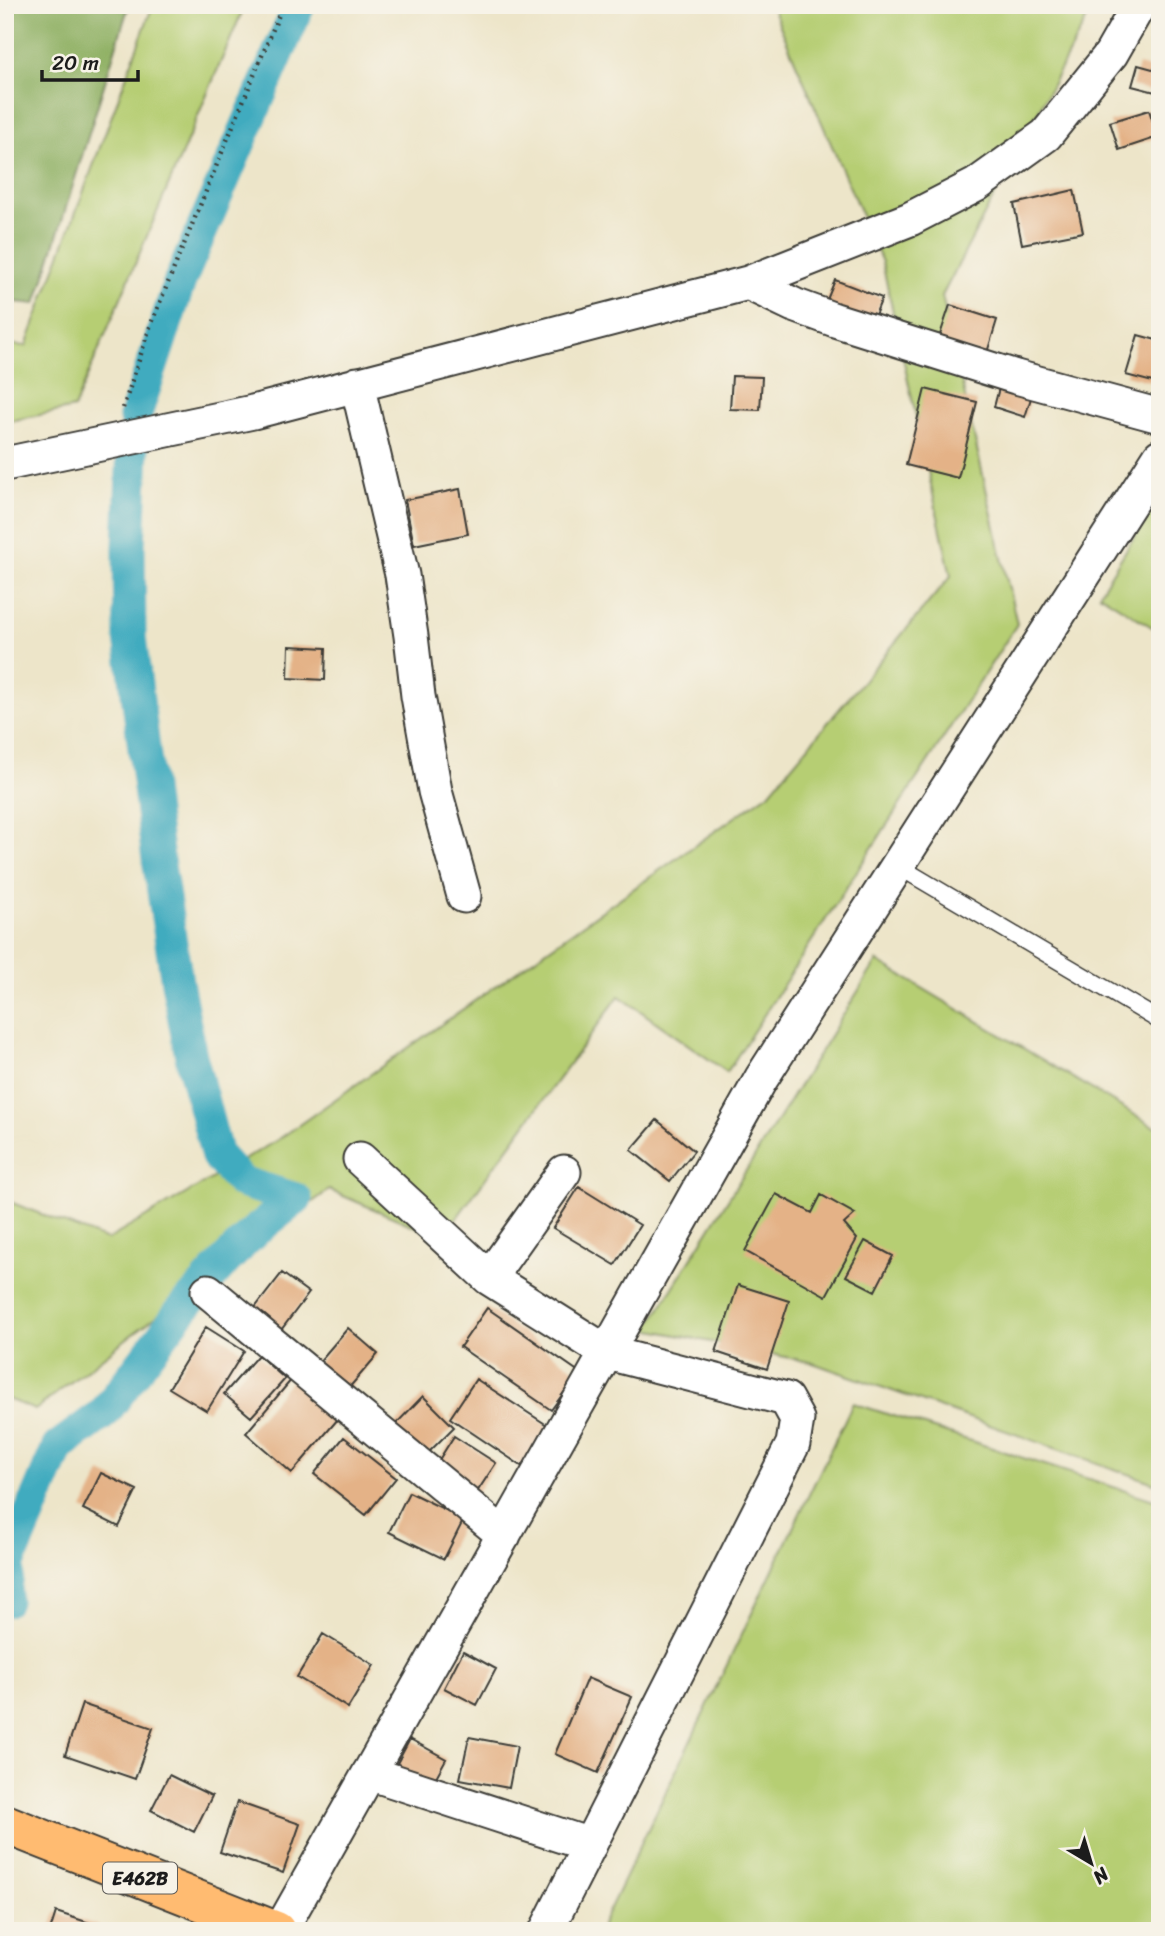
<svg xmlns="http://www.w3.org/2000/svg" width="1165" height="1936" font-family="Sriracha,sans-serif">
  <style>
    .green { fill: #b6ce73; stroke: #697548; stroke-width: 2 }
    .forest { fill: #90b165; stroke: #566640; stroke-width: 2 }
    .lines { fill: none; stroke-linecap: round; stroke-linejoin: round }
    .canal { stroke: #40abbf; stroke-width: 33 }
    .building { fill: #e4b287 }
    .service-casing { stroke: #3b3a36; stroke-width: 19 }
    .minor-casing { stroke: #3b3a36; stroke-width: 37 }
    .primary-casing { stroke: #3b3a36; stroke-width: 42 }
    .path { stroke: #3b3a36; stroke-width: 4.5; stroke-dasharray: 2 5; stroke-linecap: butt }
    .service { stroke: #fff; stroke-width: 16 }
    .minor { stroke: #fff; stroke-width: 33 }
    .primary { stroke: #ffbb71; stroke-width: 38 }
    .labels { text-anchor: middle; stroke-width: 5; stroke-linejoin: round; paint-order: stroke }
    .shield { fill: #f7f3e8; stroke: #5e5c59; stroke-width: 2 }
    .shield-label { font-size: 19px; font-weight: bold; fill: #1c1c1c }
  </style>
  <rect width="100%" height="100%" fill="#f7f3e8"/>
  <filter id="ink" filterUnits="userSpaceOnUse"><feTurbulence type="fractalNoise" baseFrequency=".0143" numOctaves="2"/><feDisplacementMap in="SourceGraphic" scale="14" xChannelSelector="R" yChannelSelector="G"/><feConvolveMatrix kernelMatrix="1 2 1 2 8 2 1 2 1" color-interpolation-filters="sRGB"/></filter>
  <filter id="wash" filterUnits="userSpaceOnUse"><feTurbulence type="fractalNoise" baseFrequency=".00686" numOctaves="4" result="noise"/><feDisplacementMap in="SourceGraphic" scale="28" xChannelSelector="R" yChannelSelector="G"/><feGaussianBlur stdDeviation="1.57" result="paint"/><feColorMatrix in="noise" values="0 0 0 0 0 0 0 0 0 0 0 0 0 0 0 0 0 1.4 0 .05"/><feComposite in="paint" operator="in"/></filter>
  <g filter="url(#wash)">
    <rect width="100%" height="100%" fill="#ede5c9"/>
    <!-- green -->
    <path class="green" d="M 153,5 L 245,5 L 74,408 L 5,422 L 5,344 L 26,346 Z
      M 771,5 L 1094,5 L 942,296 L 1017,624 L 727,1072 L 619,996 L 442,1238 L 329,1190 L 130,1336 L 35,1410 L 5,1398 L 5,1200 L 107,1240 L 279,1139 L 769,793 L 951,576 L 882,262 Z
      M 1160,495 L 1160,632 L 1099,594 Z
      M 877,961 L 1160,1130 L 1160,1485 L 810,1362 L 647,1329 Z
      M 853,1403 L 1160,1502 L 1160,1931 L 599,1931 Z"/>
    <!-- forest -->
    <path class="forest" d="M 5,5 L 129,5 L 36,304 L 5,301 Z"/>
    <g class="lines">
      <!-- canal -->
      <path class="canal" d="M 135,417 L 180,281 L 299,5
        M 5,1601 L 9,1563 L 58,1447 L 104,1413 L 180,1312 L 227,1259 L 255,1231 L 296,1199 L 241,1182 L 217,1156 L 191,1056 L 177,982 L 157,852 L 130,637 L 129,548 L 133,447"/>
    </g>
    <g id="blocks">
      <!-- building -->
      <path class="building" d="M 1138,65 L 1160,71 L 1159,93 L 1132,86 Z
        M 1149,110 L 1158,137 L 1119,150 L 1110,122 Z
        M 1074,190 L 1083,232 L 1022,244 L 1014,204 Z
        M 835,280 L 882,298 L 871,325 L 824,307 Z
        M 950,305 L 997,320 L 986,356 L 938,341 Z
        M 1138,335 L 1160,341 L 1160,384 L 1126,375 Z
        M 732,376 L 762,377 L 760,410 L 730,409 Z
        M 999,388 L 1031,398 L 1025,417 L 994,407 Z
        M 925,389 L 977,402 L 958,478 L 906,465 Z
        M 460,489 L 468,534 L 414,545 L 405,500 Z
        M 289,646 L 326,648 L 325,680 L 288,678 Z
        M 657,1120 L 694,1151 L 670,1181 L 631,1150 Z
        M 579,1187 L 640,1225 L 615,1265 L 553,1228 Z
        M 776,1194 L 812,1213 L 821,1195 L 855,1214 L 844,1224 L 857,1239 L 826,1296 L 745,1251 Z
        M 865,1241 L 893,1256 L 875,1291 L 846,1276 Z
        M 282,1273 L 309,1293 L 281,1330 L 254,1309 Z
        M 738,1285 L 789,1301 L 767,1369 L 716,1352 Z
        M 487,1308 L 579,1372 L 551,1410 L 460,1347 Z
        M 206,1327 L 244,1351 L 207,1411 L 169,1388 Z
        M 348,1328 L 378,1354 L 342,1396 L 312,1370 Z
        M 258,1355 L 285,1379 L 251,1417 L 224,1394 Z
        M 292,1379 L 338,1419 L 292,1473 L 246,1433 Z
        M 476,1379 L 550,1427 L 523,1467 L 450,1418 Z
        M 423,1396 L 454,1427 L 422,1459 L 392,1428 Z
        M 454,1436 L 496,1463 L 473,1498 L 432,1471 Z
        M 344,1437 L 396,1478 L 366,1515 L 314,1474 Z
        M 101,1473 L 137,1490 L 119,1527 L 83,1509 Z
        M 409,1492 L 464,1519 L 444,1559 L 389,1532 Z
        M 323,1634 L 374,1665 L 348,1708 L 297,1677 Z
        M 463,1651 L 496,1669 L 477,1705 L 444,1688 Z
        M 587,1678 L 632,1697 L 598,1773 L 555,1754 Z
        M 82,1704 L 153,1728 L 135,1779 L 65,1755 Z
        M 469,1737 L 517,1746 L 509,1788 L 460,1779 Z
        M 410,1739 L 446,1759 L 430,1788 L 394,1769 Z
        M 169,1775 L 212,1796 L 194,1832 L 151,1810 Z
        M 237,1802 L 300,1824 L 283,1873 L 220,1852 Z
        M 56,1912 L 111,1930 L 111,1931 L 50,1931 Z"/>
    </g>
  </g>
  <g filter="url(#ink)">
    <use href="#blocks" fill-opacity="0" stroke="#3b3a36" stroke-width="2"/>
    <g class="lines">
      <defs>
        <path id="service" d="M 898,866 L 1160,1021"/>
        <path id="minor" d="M 748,283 L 794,305 L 835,320 L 1016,377 L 1160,416
          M 357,384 L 402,575 L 411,636 L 418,696 L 435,791 L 464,896
          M 5,464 L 253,412 L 748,283 L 910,219 L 976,185 L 1046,135 L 1111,54 L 1139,5
          M 360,1159 L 489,1278 L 608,1353 L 786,1399 L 797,1419 L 793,1444 L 546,1931
          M 489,1278 L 564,1172
          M 208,1291 L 504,1535
          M 369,1773 L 590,1845
          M 280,1931 L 761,1079 L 1160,456"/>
        <path id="primary" d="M 5,1824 L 276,1931"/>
      </defs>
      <!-- service casing -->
      <use href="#service" class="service-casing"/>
      <!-- minor casing -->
      <use href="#minor" class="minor-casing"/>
      <!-- primary casing -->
      <use href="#primary" class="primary-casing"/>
      <!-- path -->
      <path class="path" d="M 123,408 L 151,324 L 283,5"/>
      <!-- service -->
      <use href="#service" class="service"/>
      <!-- minor -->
      <use href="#minor" class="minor"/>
      <!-- primary -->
      <use href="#primary" class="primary"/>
    </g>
  </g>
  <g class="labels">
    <!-- shield labels -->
    <rect class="shield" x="103" y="1862.5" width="74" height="31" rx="5"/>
    <g class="shield-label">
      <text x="140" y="1885">E462B</text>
    </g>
  </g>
  <!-- margin -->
  <rect width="1165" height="1936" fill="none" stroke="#f7f3e8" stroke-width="28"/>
  <!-- north arrow -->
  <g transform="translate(1091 1863) rotate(142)" stroke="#f7f3e8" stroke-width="5" paint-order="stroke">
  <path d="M0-5L12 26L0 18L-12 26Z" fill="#1c1c1c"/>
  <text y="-10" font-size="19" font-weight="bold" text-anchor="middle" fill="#1c1c1c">N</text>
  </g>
  <!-- scale -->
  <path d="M42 70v10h96v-10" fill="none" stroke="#1c1c1c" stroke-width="3.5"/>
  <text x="52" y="70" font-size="21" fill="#1c1c1c" stroke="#f7f3e8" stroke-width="5" paint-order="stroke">20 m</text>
</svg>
